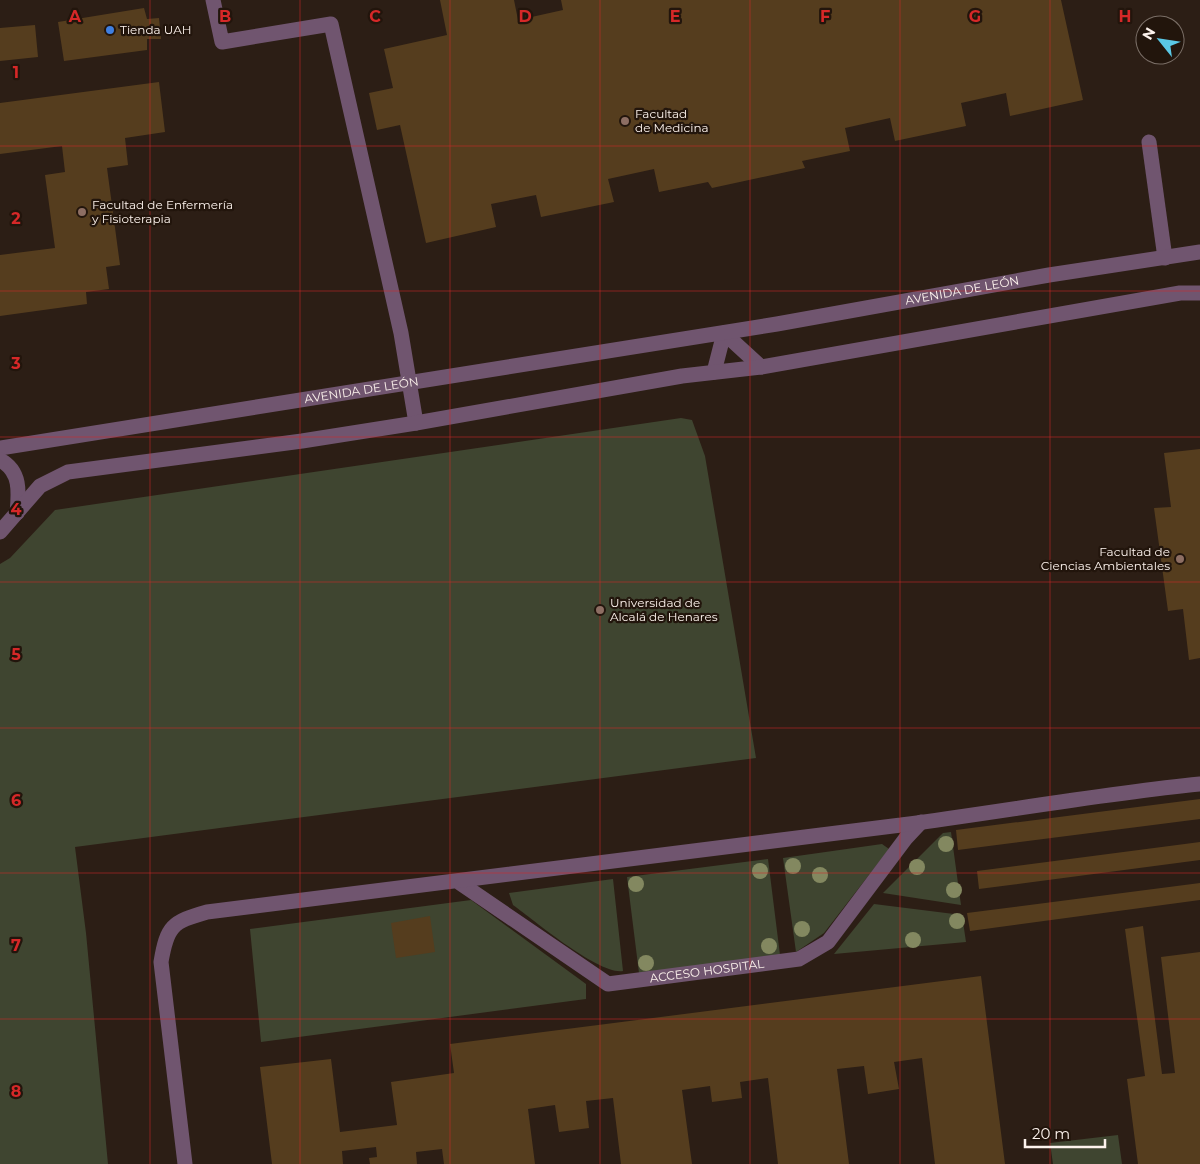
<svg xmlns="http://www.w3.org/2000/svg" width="1200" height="1164" font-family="Montserrat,sans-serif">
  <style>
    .green { fill: #3f4530 }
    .building { fill: #553d1e }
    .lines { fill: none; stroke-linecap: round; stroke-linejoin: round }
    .minor { stroke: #70556f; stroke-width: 15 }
    .tree { fill: #838860 }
    .grid { fill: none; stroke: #d62828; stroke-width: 1; stroke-opacity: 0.55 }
    .shop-dot { fill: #3f7fe0; stroke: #22150c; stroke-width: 2 }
    .education-dot { fill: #8d6e63; stroke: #22150c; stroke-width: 2 }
    .labels { text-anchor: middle; stroke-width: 4.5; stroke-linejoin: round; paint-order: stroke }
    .poi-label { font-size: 12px; fill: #fdf3ed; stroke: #22150c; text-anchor: start }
    .street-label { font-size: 12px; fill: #fdf3ed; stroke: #22150c }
    .grid-label { font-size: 16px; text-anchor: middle; font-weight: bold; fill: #d62828; stroke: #22150c; stroke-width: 4.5; stroke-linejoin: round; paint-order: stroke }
  </style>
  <rect width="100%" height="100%" fill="#2c1e15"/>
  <!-- green -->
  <path class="green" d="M 681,418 L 692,420 L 705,456 L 756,758 L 75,847 L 86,933 L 108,1164 L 0,1164 L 0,564 L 10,558 L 55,510 Z
    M 951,832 L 961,905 L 883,893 L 943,833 Z
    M 882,844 L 889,849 L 824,933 L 796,952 L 783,858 Z
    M 768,859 L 780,955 L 639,973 L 627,877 Z
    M 613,879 L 623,971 C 599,975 535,921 513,905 L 509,893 Z
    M 471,900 L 586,984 L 586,999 L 261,1042 L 250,929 Z
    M 874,904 L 962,915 L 966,942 L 834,954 Z
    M 1118,1135 L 1122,1164 L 1053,1164 L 1050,1143 Z"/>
  <!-- building -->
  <path class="building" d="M 440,0 L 514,0 L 518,20 L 563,10 L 561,0 L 1061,0 L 1083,100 L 1010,116 L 1006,93 L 961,103 L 966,126 L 895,141 L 890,118 L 845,128 L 850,151 L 802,161 L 805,168 L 712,188 L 708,182 L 659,192 L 654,169 L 608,179 L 614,202 L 541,217 L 536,195 L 491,204 L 496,227 L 426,243 L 400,125 L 377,130 L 369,93 L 393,88 L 384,49 L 447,35 Z
    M 144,8 L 147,19 L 159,18 L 161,39 L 147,39 L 147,50 L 64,61 L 58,22 Z
    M 35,25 L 38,57 L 0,61 L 0,28 Z
    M 159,82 L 165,132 L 125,138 L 128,165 L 107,168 L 120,265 L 106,267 L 109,289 L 86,292 L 87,304 L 0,316 L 0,255 L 55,248 L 45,175 L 65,172 L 62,146 L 0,154 L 0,103 Z
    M 1200,449 L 1200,658 L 1189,660 L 1183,609 L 1168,611 L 1154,508 L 1171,507 L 1164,453 Z
    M 1200,799 L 1200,819 L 958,850 L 956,830 Z
    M 1200,842 L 1200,860 L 979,889 L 977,871 Z
    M 1200,883 L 1200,900 L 970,931 L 967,913 Z
    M 430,916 L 435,952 L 396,958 L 391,923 Z
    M 1143,926 L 1162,1074 L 1175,1073 L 1161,957 L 1200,952 L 1200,1164 L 1138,1164 L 1127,1079 L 1145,1076 L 1125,929 Z
    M 981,976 L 1005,1164 L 935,1164 L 922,1058 L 894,1062 L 899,1089 L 868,1094 L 864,1066 L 837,1069 L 849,1164 L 778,1164 L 768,1078 L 740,1082 L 742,1098 L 712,1102 L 710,1086 L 682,1090 L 692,1164 L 621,1164 L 613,1098 L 586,1101 L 589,1128 L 559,1132 L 555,1105 L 528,1109 L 535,1164 L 444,1164 L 442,1149 L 416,1152 L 417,1164 L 370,1164 L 369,1158 L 377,1157 L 376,1147 L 342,1151 L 343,1164 L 272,1164 L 260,1067 L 331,1059 L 340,1132 L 397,1125 L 391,1082 L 454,1073 L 450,1044 Z"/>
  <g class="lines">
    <!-- minor -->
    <g class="minor">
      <path d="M 213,0 L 222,42 L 331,24 L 401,333 L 416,423"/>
      <path d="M 1149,142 L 1165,258"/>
      <path d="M 714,372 L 724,333 L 761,367"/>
      <path id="s1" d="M 0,448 L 777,324 L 1049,275 L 1200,252"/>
      <path d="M 0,460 C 21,471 19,492 17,513"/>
      <path d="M 0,532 L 40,486 L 68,472 L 302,441 L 416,423 L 682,376 L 761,367 L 1180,293 L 1200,293"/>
      <path id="s2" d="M 460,883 L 608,984 L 799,959 L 828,942 L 906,838 L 921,822"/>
      <path d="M 185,1164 L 161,962 C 167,926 172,922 207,912 C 439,885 670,855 901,825 C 1001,812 1100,794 1200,784"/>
    </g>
  </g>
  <!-- trees -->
  <g class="tree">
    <circle cx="946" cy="844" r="8"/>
    <circle cx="793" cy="866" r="8"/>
    <circle cx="917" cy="867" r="8"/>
    <circle cx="760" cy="871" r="8"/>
    <circle cx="820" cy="875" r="8"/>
    <circle cx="636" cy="884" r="8"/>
    <circle cx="954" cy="890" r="8"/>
    <circle cx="957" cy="921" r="8"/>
    <circle cx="802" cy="929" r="8"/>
    <circle cx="913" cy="940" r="8"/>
    <circle cx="769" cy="946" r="8"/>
    <circle cx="646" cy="963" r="8"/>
  </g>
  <!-- grid -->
  <path class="grid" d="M 150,0 L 150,1164M 300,0 L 300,1164M 450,0 L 450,1164M 600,0 L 600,1164M 750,0 L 750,1164M 900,0 L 900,1164M 1050,0 L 1050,1164M 0,146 L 1200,146M 0,291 L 1200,291M 0,437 L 1200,437M 0,582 L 1200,582M 0,728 L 1200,728M 0,873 L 1200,873M 0,1019 L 1200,1019"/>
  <!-- markers -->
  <circle class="shop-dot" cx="110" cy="30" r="5"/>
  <g class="education-dot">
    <circle cx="625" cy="121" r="5"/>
    <circle cx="82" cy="212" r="5"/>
    <circle cx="1180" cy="559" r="5"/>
    <circle cx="600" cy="610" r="5"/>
  </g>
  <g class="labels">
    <!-- poi labels -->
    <g class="poi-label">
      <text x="120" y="34">Tienda UAH</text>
      <text x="635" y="118">Facultad<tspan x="635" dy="14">de Medicina</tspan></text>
      <text x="92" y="209">Facultad de Enfermería<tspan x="92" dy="14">y Fisioterapia</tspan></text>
      <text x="1170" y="556" text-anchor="end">Facultad de<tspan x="1170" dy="14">Ciencias Ambientales</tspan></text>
      <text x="610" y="607">Universidad de<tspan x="610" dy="14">Alcalá de Henares</tspan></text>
    </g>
    <!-- street labels -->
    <g class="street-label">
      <text dy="4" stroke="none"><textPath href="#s1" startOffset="975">AVENIDA DE LEÓN</textPath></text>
      <text dy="4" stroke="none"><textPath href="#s1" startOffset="366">AVENIDA DE LEÓN</textPath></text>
      <text dy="4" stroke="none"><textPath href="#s2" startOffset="279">ACCESO HOSPITAL</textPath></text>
    </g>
  </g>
  <g class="grid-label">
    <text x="75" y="22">A</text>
    <text x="225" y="22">B</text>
    <text x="375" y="22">C</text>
    <text x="525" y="22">D</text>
    <text x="675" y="22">E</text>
    <text x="825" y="22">F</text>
    <text x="975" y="22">G</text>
    <text x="1125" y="22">H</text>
    <text x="16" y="78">1</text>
    <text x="16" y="224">2</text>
    <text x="16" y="369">3</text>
    <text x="16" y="515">4</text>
    <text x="16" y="660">5</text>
    <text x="16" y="806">6</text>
    <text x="16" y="951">7</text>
    <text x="16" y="1097">8</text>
  </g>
  <!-- north arrow -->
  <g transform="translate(1160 40) rotate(300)"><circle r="24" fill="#22150c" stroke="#7a6e66"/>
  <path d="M0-4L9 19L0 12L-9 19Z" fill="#5ac8e6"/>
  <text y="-8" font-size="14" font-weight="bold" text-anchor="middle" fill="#fdf3ed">N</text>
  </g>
  <!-- scale -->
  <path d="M1025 1139v8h80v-8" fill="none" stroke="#fdf3ed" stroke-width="2.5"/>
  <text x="1032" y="1139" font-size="15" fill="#fdf3ed" stroke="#22150c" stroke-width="4" paint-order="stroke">20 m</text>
</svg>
